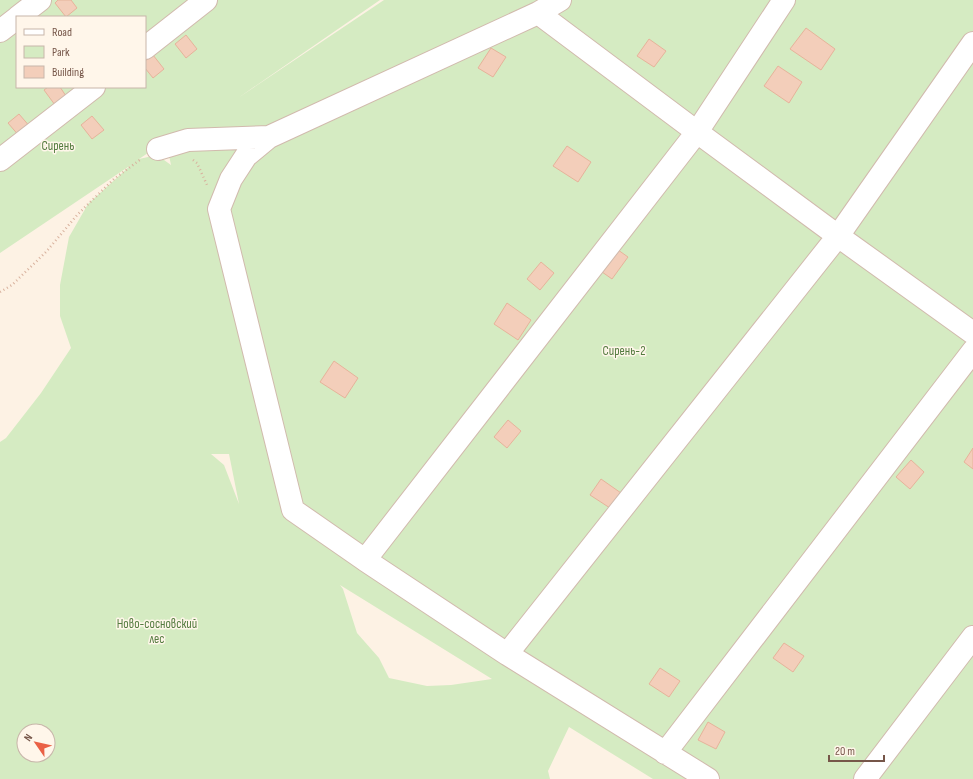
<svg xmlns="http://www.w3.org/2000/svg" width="973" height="779" font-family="'Sofia Sans Condensed',sans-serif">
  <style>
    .green { fill: #d5ebc2; fill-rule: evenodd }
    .building { fill: #f3ceba; stroke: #e6b39a }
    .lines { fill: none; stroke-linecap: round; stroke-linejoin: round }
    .minor-casing { stroke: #d1baad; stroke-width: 24 }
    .path { stroke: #d8b19d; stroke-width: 2.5; stroke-dasharray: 1 3; stroke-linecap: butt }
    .minor { stroke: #fff; stroke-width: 22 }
    .labels { text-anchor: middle; stroke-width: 3; stroke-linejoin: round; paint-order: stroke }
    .park-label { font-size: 13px; fill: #557c40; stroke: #fff6ea }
  </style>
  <rect width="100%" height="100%" fill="#fdf2e4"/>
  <!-- green -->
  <path class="green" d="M 0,0 L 380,0 L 238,98 L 384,0 L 973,0 L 973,779 L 653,779 L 569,727 L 548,771 L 550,779 L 0,779 L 0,442 L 6,438 L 41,393 L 71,348 L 60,316 L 60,285 L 69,237 L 88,204 L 131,165 L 0,253 ZM 17,17 L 145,17 L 145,87 L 17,87 ZM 166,141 L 171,165 L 157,155 L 139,159 ZM 211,454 L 229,454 L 239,504 L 224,465 ZM 340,585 L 492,679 L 451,685 L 427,686 L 389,678 L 379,658 L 357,633 L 343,589 ZM 24,731 L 48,731 L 48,755 L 24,755 Z"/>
  <!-- building -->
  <path class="building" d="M 58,0 L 71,0 L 77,8 L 66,17 L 55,3 Z
    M 806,28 L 835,49 L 821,70 L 790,49 Z
    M 186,35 L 197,49 L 186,58 L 175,44 Z
    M 649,39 L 666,51 L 654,67 L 637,56 Z
    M 491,48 L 506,57 L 493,77 L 478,68 Z
    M 153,55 L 164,69 L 153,78 L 145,68 L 145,61 Z
    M 778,66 L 802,82 L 789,103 L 764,86 Z
    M 48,87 L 60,87 L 66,96 L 55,105 L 44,90 Z
    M 19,114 L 31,128 L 20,137 L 8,123 Z
    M 92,116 L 104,130 L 92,139 L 81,125 Z
    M 567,146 L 591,162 L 578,182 L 553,166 Z
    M 611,245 L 628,257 L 612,279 L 595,267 Z
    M 541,262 L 554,273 L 540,290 L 527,279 Z
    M 507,303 L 531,320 L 518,340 L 494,324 Z
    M 334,361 L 358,378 L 345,398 L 320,382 Z
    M 508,420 L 521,431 L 507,448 L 494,437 Z
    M 973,448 L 973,469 L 964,462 Z
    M 911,460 L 924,472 L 910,489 L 896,477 Z
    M 601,479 L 621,493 L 610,508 L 590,495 Z
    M 784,643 L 804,656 L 793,672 L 773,658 Z
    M 660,668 L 680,681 L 669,697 L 649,684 Z
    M 708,722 L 725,732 L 716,749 L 698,740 Z"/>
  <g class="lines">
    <defs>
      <path id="minor" d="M 538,13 L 560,0
        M 18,17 L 40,0
        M 0,31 L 17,18
        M 145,48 L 206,0
        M 269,137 L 246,156 L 231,179 L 219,209 L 293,510 L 365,560 L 507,654 L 838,236 L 973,43
        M 158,149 L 188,140 L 269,137 L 538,13 L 697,132 L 838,236 L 973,333
        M 0,160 L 94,87
        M 365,560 L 697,132 L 784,0
        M 507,654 L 708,779
        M 665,753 L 973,351
        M 865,779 L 973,637"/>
    </defs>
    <!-- minor casing -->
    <use href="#minor" class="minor-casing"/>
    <!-- path -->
    <path class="path" d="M 193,160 L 197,163 L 207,185
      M 0,292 L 12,285 L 46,252 L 78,214 L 114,179 L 141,159"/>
    <!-- minor -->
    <use href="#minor" class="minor"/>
  </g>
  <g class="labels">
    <!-- park labels -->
    <g class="park-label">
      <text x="58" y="150">Сирень</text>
      <text x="624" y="355">Сирень-2</text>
      <text x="157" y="628">Ново-сосновский<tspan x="157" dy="15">лес</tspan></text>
    </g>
  </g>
  <!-- legend -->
  <rect x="16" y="16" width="130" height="72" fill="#fff6ea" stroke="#c8b6aa"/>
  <rect x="24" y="29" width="20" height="6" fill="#ffffff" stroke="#c8b6aa"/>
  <text x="52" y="36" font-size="12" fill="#765649">Road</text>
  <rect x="24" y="46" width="20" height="12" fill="#d5ebc2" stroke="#c8b6aa"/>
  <text x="52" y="56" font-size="12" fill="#765649">Park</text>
  <rect x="24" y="66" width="20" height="12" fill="#f3ceba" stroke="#c8b6aa"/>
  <text x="52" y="76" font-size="12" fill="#765649">Building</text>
  <!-- north arrow -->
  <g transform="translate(36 743) rotate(304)"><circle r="19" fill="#fff6ea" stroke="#c8b6aa"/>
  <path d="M0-3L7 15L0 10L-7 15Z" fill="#ea6145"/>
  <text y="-6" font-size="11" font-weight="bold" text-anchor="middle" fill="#765649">N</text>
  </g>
  <!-- scale -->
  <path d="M829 755v6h55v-6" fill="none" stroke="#765649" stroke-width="2"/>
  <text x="835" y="755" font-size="12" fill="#765649" stroke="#fff6ea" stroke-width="3" paint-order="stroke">20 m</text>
</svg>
